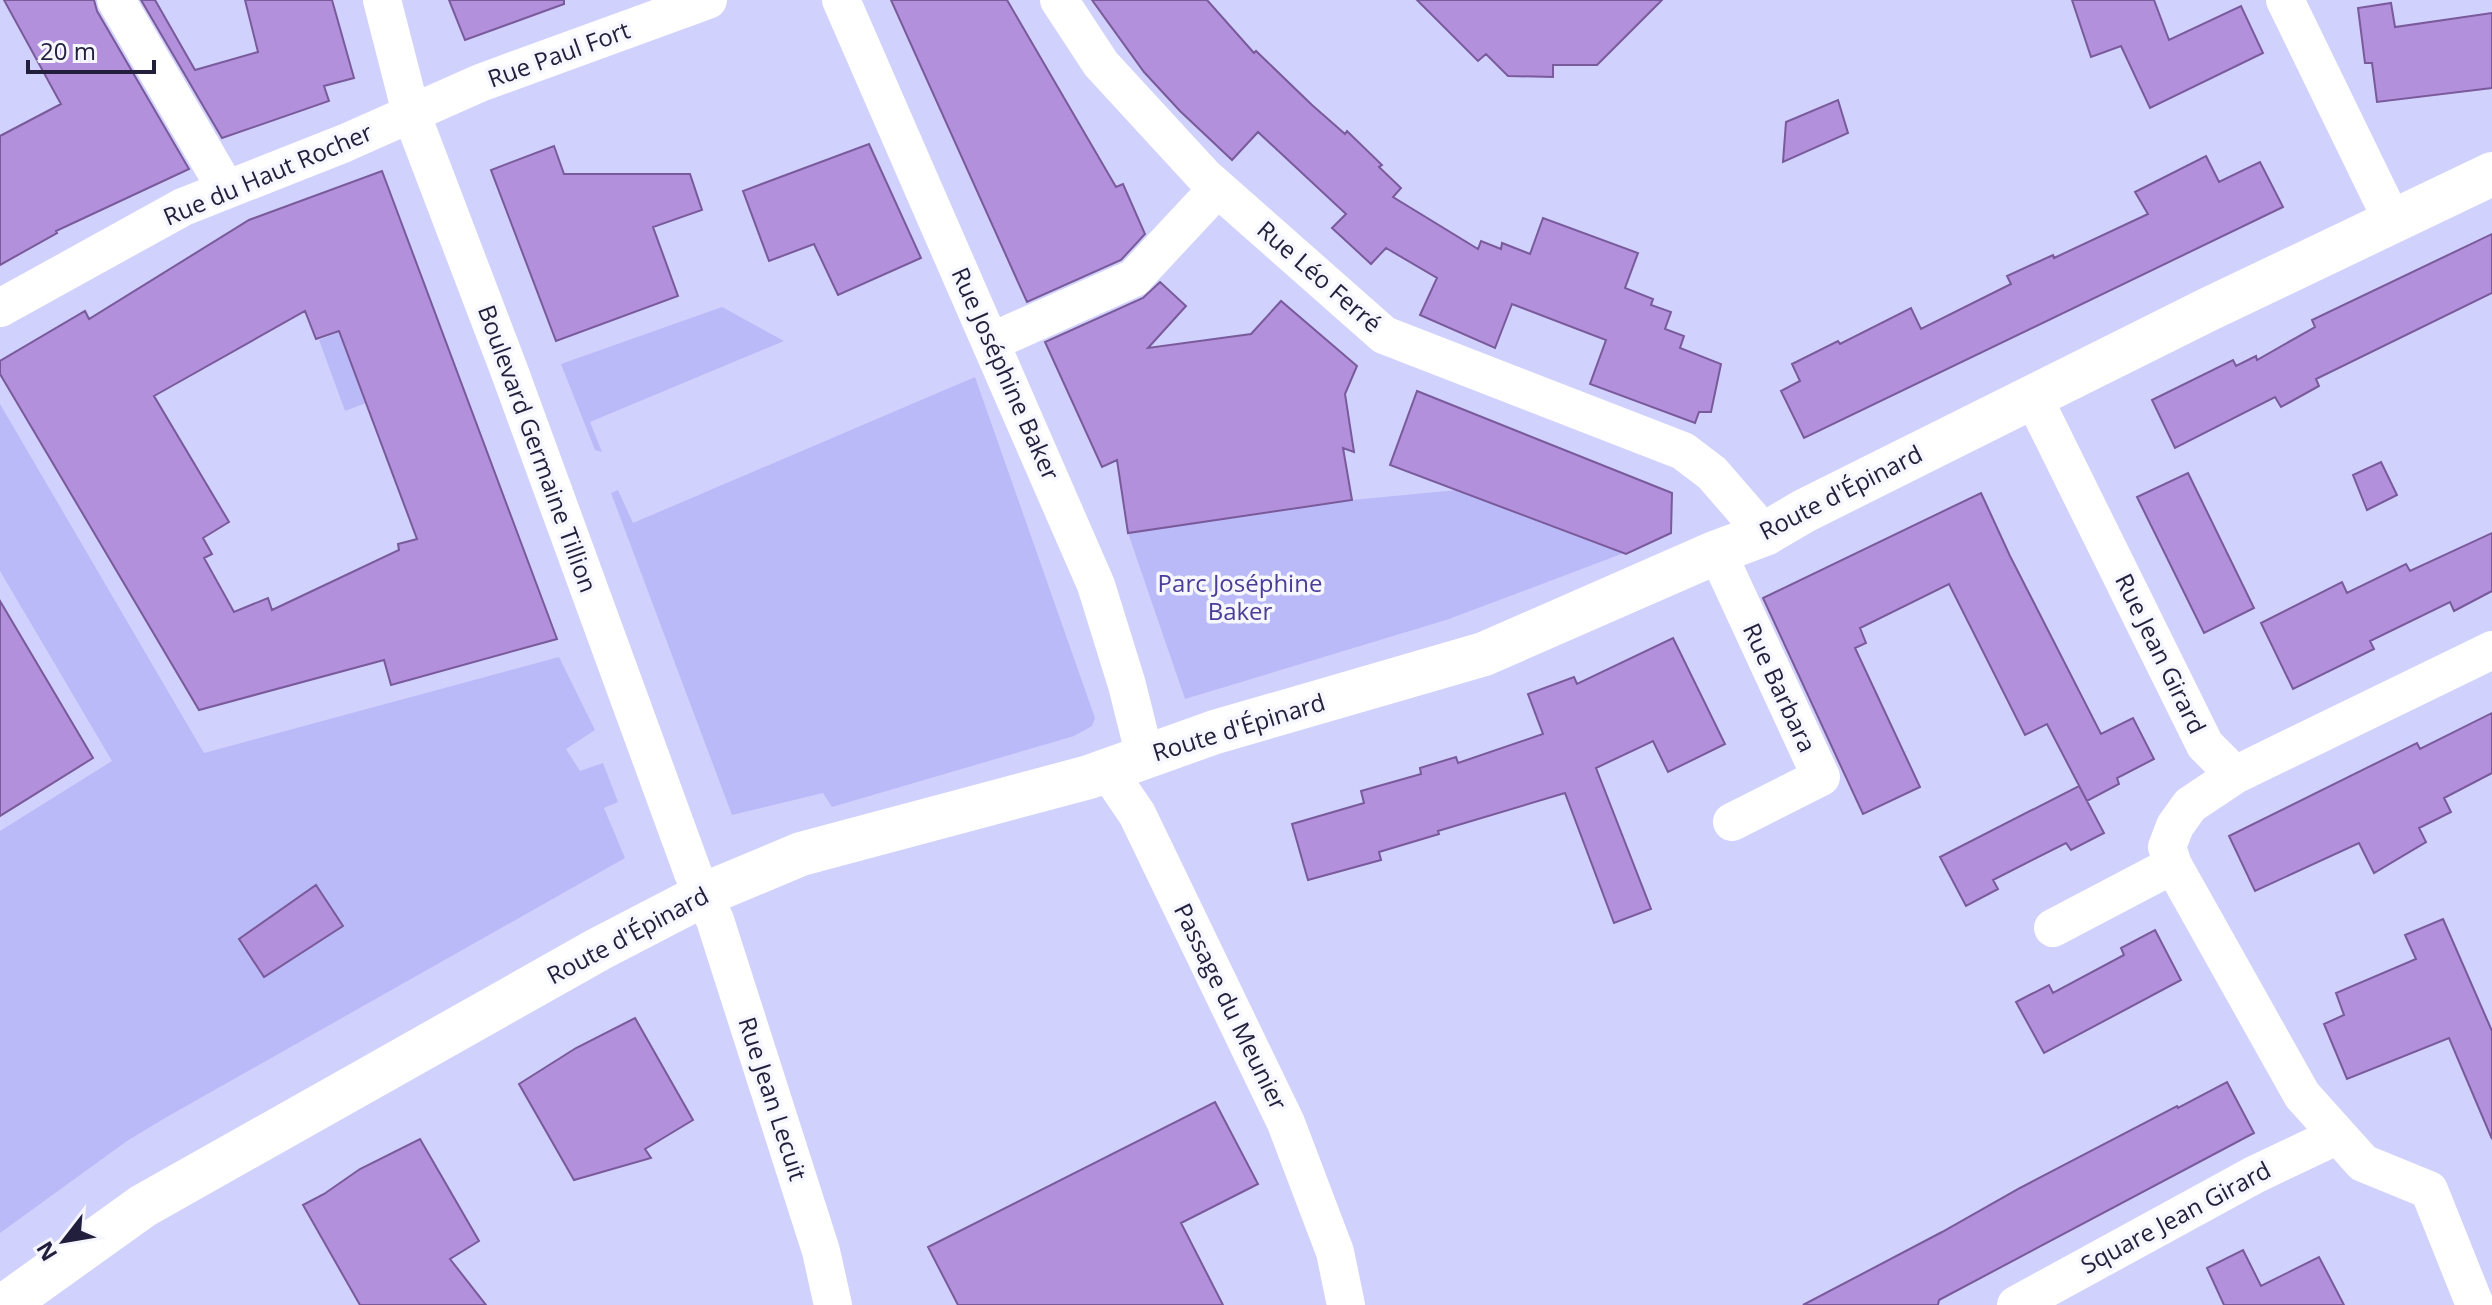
<svg xmlns="http://www.w3.org/2000/svg" width="2492" height="1305" font-family="'Open Sans',sans-serif">
  <style>
    .green { fill: #bbbaf9 }
    .building { fill: #b390db; stroke: #795a9b; stroke-width: 2; fill-rule: evenodd }
    .lines { fill: none; stroke-linecap: round; stroke-linejoin: round }
    .minor { stroke: #fff; stroke-width: 38 }
    .secondary { stroke: #fff; stroke-width: 44 }
    .labels { text-anchor: middle; stroke-width: 7; stroke-linejoin: round; paint-order: stroke }
    .street-label { font-size: 24px; fill: #211f3b; stroke: #f6f6fe }
    .park-label { font-size: 24px; fill: #4a3d97; stroke: #f6f6fe }
  </style>
  <rect width="100%" height="100%" fill="#d1d1fe"/>
  <!-- green -->
  <path class="green" d="M 722,307 L 784,341 L 590,422 L 602,452 L 595,450 L 561,364 Z
    M 339,332 L 366,403 L 345,411 L 319,340 Z
    M 975,377 L 1095,718 L 1092,726 L 1074,736 L 832,807 L 823,793 L 732,815 L 611,493 L 618,490 L 633,523 Z
    M 0,404 L 204,753 L 559,657 L 595,730 L 566,749 L 580,771 L 603,763 L 618,802 L 604,808 L 625,858 L 165,1118 L 127,1141 L 0,1233 L 0,831 L 112,761 L 0,571 Z
    M 1457,490 L 1624,553 L 1446,620 L 1185,699 L 1128,533 L 1352,500 Z"/>
  <!-- building -->
  <path class="building" d="M 4,0 L 94,0 L 97,11 L 189,169 L 56,231 L 57,233 L 0,265 L 0,136 L 61,104 Z
    M 141,0 L 155,0 L 195,70 L 258,52 L 245,0 L 332,0 L 354,78 L 324,86 L 329,101 L 222,138 Z
    M 449,0 L 564,0 L 564,4 L 465,40 Z
    M 891,0 L 1007,0 L 1116,187 L 1123,184 L 1145,234 L 1121,260 L 1027,302 Z
    M 1092,0 L 1207,0 L 1254,53 L 1256,51 L 1312,105 L 1345,134 L 1347,131 L 1382,165 L 1379,167 L 1401,188 L 1393,197 L 1478,249 L 1481,241 L 1501,249 L 1502,243 L 1530,254 L 1543,218 L 1638,253 L 1625,288 L 1653,299 L 1651,305 L 1671,312 L 1665,329 L 1684,336 L 1680,348 L 1721,364 L 1711,412 L 1699,412 L 1695,423 L 1590,384 L 1606,340 L 1512,304 L 1495,348 L 1420,315 L 1437,278 L 1386,248 L 1371,264 L 1332,228 L 1346,214 L 1258,132 L 1232,160 L 1180,111 L 1144,72 Z
    M 1417,0 L 1662,0 L 1597,65 L 1553,65 L 1553,77 L 1508,76 L 1486,54 L 1478,61 Z
    M 2072,0 L 2154,0 L 2169,40 L 2241,6 L 2263,53 L 2150,108 L 2121,46 L 2091,57 Z
    M 2391,3 L 2395,27 L 2492,13 L 2492,88 L 2377,102 L 2372,63 L 2365,63 L 2358,8 Z
    M 1838,100 L 1848,133 L 1783,162 L 1786,122 Z
    M 869,144 L 921,258 L 838,295 L 814,244 L 769,261 L 743,191 Z
    M 554,146 L 564,174 L 690,174 L 702,210 L 653,227 L 678,296 L 556,341 L 491,170 Z
    M 2206,156 L 2219,182 L 2260,162 L 2283,207 L 1804,438 L 1781,391 L 1800,381 L 1792,364 L 1838,341 L 1840,344 L 1911,308 L 1921,329 L 2011,284 L 2007,276 L 2053,255 L 2054,258 L 2148,214 L 2135,192 Z
    M 382,171 L 557,639 L 391,685 L 384,660 L 199,710 L 0,374 L 0,361 L 85,311 L 89,319 L 249,220 ZM 305,311 L 316,339 L 339,331 L 417,539 L 398,544 L 399,550 L 272,610 L 268,598 L 234,612 L 204,558 L 212,554 L 203,538 L 229,522 L 154,396 Z
    M 2492,234 L 2492,293 L 2316,379 L 2319,386 L 2281,407 L 2275,397 L 2175,448 L 2152,400 L 2233,360 L 2236,366 L 2256,356 L 2257,360 L 2315,327 L 2312,320 Z
    M 1160,282 L 1186,306 L 1148,348 L 1251,334 L 1281,301 L 1357,366 L 1345,394 L 1354,452 L 1343,448 L 1352,500 L 1128,533 L 1117,460 L 1102,467 L 1045,342 L 1143,298 Z
    M 1417,391 L 1672,493 L 1671,533 L 1626,554 L 1390,465 Z
    M 2381,462 L 2397,495 L 2367,510 L 2353,475 Z
    M 2188,473 L 2254,608 L 2204,633 L 2137,497 Z
    M 1981,493 L 2010,556 L 2101,734 L 2133,718 L 2154,759 L 2117,778 L 2119,784 L 2087,801 L 2047,724 L 2025,735 L 1949,584 L 1860,628 L 1866,643 L 1855,648 L 1920,787 L 1863,814 L 1763,598 Z
    M 2492,533 L 2492,591 L 2454,611 L 2450,602 L 2370,641 L 2374,649 L 2293,689 L 2261,623 L 2342,582 L 2347,593 L 2406,564 L 2410,571 Z
    M 0,601 L 93,758 L 0,816 Z
    M 1673,638 L 1725,744 L 1668,772 L 1653,741 L 1596,768 L 1651,909 L 1614,923 L 1565,793 L 1438,831 L 1439,834 L 1379,852 L 1381,860 L 1308,880 L 1292,824 L 1364,803 L 1361,791 L 1421,774 L 1420,768 L 1456,757 L 1458,763 L 1543,734 L 1528,694 L 1574,677 L 1577,684 Z
    M 2492,713 L 2492,773 L 2444,798 L 2451,812 L 2419,828 L 2426,842 L 2374,873 L 2359,843 L 2255,891 L 2229,836 L 2417,743 L 2420,749 Z
    M 2079,786 L 2104,833 L 2071,850 L 2066,843 L 1993,880 L 1998,889 L 1966,906 L 1940,857 Z
    M 316,885 L 343,926 L 264,977 L 239,939 Z
    M 2443,919 L 2492,1031 L 2492,1139 L 2449,1038 L 2347,1079 L 2324,1024 L 2344,1015 L 2336,993 L 2416,959 L 2405,935 Z
    M 2155,930 L 2181,980 L 2044,1053 L 2016,1002 L 2049,985 L 2053,993 L 2124,955 L 2121,948 Z
    M 635,1018 L 693,1120 L 645,1149 L 651,1158 L 574,1180 L 519,1084 L 576,1048 Z
    M 2227,1082 L 2254,1133 L 1939,1300 L 1938,1305 L 1803,1305 L 1942,1232 L 2020,1188 L 2177,1106 L 2178,1108 Z
    M 1215,1102 L 1258,1184 L 1181,1223 L 1223,1305 L 958,1305 L 928,1247 Z
    M 420,1139 L 479,1241 L 450,1259 L 486,1305 L 360,1305 L 303,1205 L 324,1194 L 360,1169 Z
    M 2243,1250 L 2261,1286 L 2319,1257 L 2344,1305 L 2224,1305 L 2207,1268 Z"/>
  <g class="lines">
    <!-- minor -->
    <path class="minor" d="M 116,0 L 226,189
      M 382,0 L 411,113 L 509,370 L 693,873 L 715,920 L 821,1251 L 833,1305
      M 841,0 L 1096,585 L 1127,685 L 1145,757
      M 1059,0 L 1101,64 L 1205,177 L 1384,335 L 1683,451 L 1712,473 L 1765,534
      M 2285,0 L 2392,220
      M 0,308 L 183,207 L 345,143 L 480,83 L 708,0
      M 991,342 L 1134,278 L 1217,189
      M 2033,397 L 2205,745 L 2235,775 L 2492,650
      M 1717,552 L 1821,777 L 1732,822
      M 1107,770 L 1137,814 L 1286,1123 L 1335,1252 L 1346,1305
      M 2173,865 L 2167,847 L 2175,826 L 2190,805 L 2235,775
      M 2053,928 L 2173,865 L 2302,1095 L 2363,1163 L 2429,1190 L 2475,1305
      M 2016,1305 L 2254,1175 L 2338,1135"/>
    <!-- secondary -->
    <path class="secondary" d="M 5,1305 L 143,1206 L 599,949 L 703,895 L 801,854 L 1089,777 L 1215,732 L 1484,654 L 1717,552 L 1765,534 L 1804,511 L 2209,309 L 2492,174"/>
  </g>
  <g class="labels">
    <!-- street labels -->
    <g class="street-label">
      <text transform="translate(559 55) rotate(-20)" y="8">Rue Paul Fort</text>
      <text transform="translate(268 175) rotate(-23)" y="8">Rue du Haut Rocher</text>
      <text transform="translate(1319 277) rotate(41)" y="8">Rue Léo Ferré</text>
      <text transform="translate(1005 374) rotate(66)" y="8">Rue Joséphine Baker</text>
      <text transform="translate(537 449) rotate(70)" y="8">Boulevard Germaine Tillion</text>
      <text transform="translate(1841 493) rotate(-27)" y="8">Route d'Épinard</text>
      <text transform="translate(2160 654) rotate(64)" y="8">Rue Jean Girard</text>
      <text transform="translate(1779 688) rotate(65)" y="8">Rue Barbara</text>
      <text transform="translate(1239 728) rotate(-17)" y="8">Route d'Épinard</text>
      <text transform="translate(628 936) rotate(-28)" y="8">Route d'Épinard</text>
      <text transform="translate(1230 1007) rotate(64)" y="8">Passage du Meunier</text>
      <text transform="translate(772 1099) rotate(72)" y="8">Rue Jean Lecuit</text>
      <text transform="translate(2176 1218) rotate(-28)" y="8">Square Jean Girard</text>
    </g>
    <!-- park labels -->
    <g class="park-label">
      <text x="1240" y="592">Parc Joséphine<tspan x="1240" dy="28">Baker</tspan></text>
    </g>
  </g>
  <!-- north arrow -->
  <g transform="translate(64 1241) rotate(239)" stroke="#f6f6fe" stroke-width="6" paint-order="stroke">
  <path d="M0-6L14 30L0 20L-14 30Z" fill="#211f3b"/>
  <text y="-12" font-size="22" font-weight="bold" text-anchor="middle" fill="#211f3b">N</text>
  </g>
  <!-- scale -->
  <path d="M28 60v12h126v-12" fill="none" stroke="#211f3b" stroke-width="4"/>
  <text x="40" y="60" font-size="24" fill="#211f3b" stroke="#f6f6fe" stroke-width="6" paint-order="stroke">20 m</text>
</svg>
